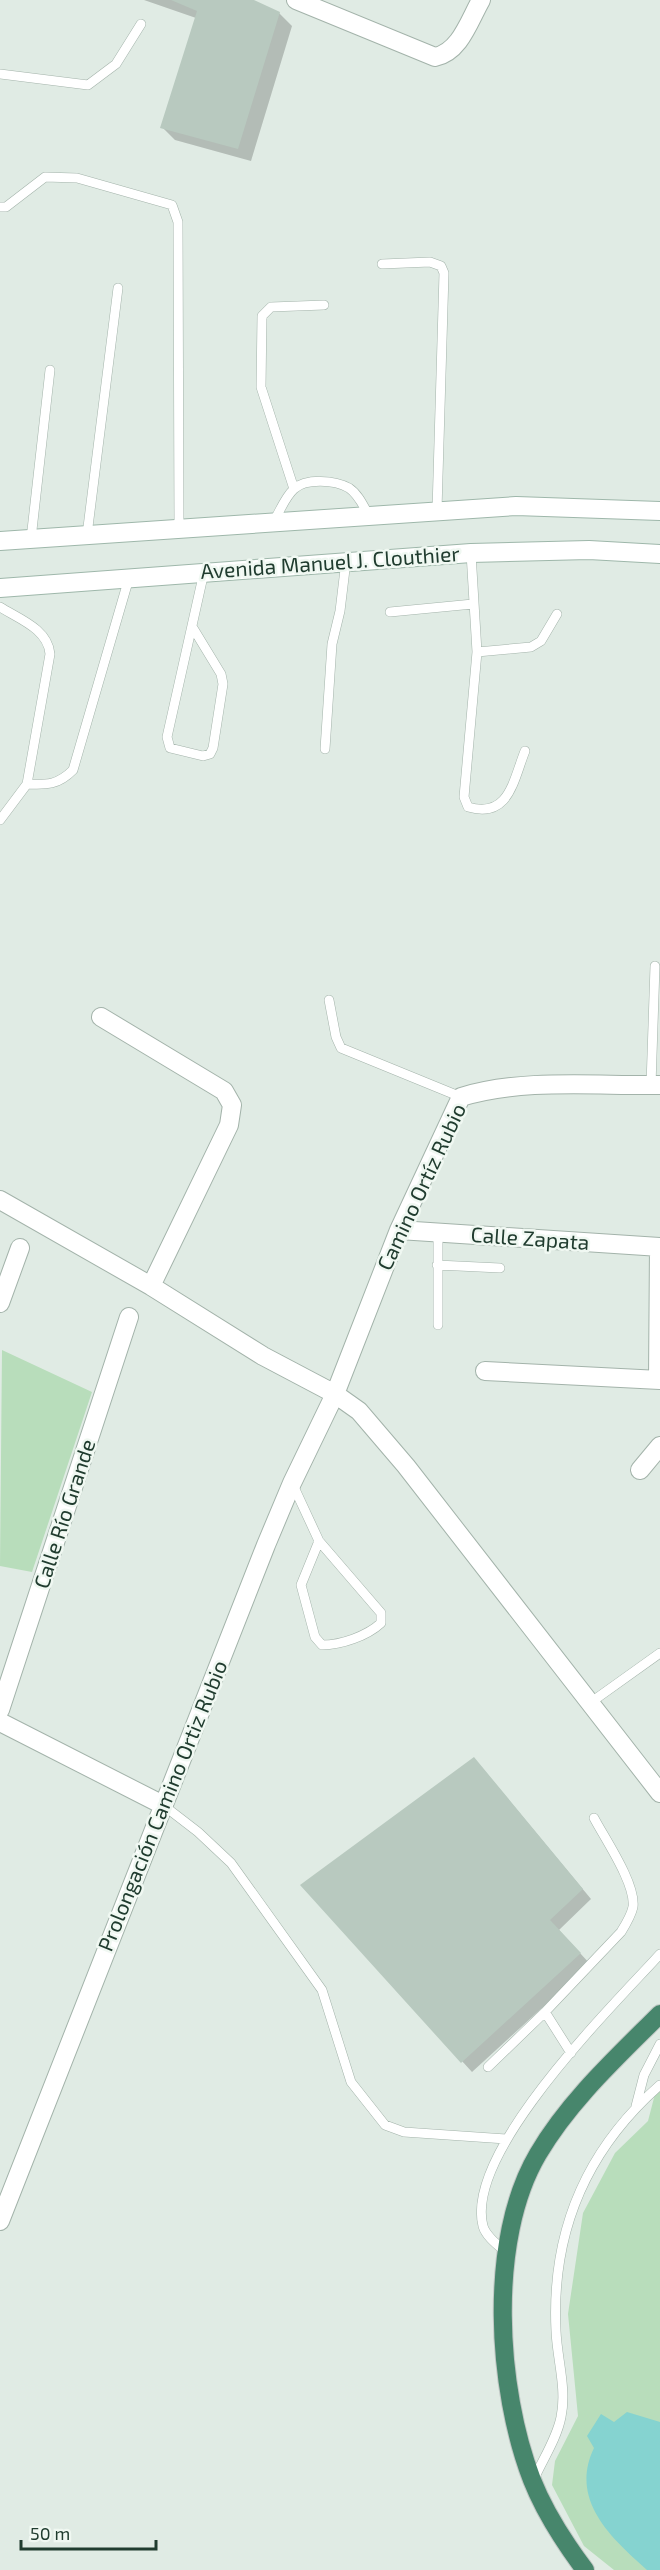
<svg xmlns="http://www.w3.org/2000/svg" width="660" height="2570" font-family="'Exo 2',sans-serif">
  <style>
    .green { fill: #b8ddbb }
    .water { fill: #85d3d0 }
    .shadow { fill: #0003 }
    .building { fill: #b8c9bf }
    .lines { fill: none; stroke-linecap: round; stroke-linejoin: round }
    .service-casing { stroke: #a3b3aa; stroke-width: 10 }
    .minor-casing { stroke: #a3b3aa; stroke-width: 20 }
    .secondary-casing { stroke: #9eb7aa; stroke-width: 20 }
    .trunk-casing { stroke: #c1c8c5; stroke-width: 20 }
    .service { stroke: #fff; stroke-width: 9 }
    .minor { stroke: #fff; stroke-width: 18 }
    .secondary { stroke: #fff; stroke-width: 18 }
    .trunk { stroke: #47866c; stroke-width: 18 }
    .labels { text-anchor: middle; stroke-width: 5; stroke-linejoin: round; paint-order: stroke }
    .street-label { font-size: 21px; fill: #203c2f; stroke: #f0f8f2 }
  </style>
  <rect width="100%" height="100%" fill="#e0ebe4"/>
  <!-- green -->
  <path class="green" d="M 2,1350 L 92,1392 L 32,1572 L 0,1566 Z
    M 660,2089 L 660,2570 L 614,2570 L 584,2546 L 552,2485 L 555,2461 L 578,2416 L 568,2314 L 583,2213 L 615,2153 L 648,2121 L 655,2094 Z"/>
  <!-- water -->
  <path class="water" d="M 627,2412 L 660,2422 L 660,2570 L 647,2570 C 611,2538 569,2500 594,2448 L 587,2436 L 601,2414 L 614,2422 Z"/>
  <!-- shadow -->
  <path class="shadow" d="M 144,0 L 250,0 L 279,13 L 292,26 L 251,161 L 175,140 L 162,127 L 196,18 Z
    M 483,1769 L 591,1899 L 559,1930 L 590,1964 L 472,2072 L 302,1886 Z"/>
  <!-- building -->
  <path class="building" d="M 171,0 L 254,0 L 280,12 L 238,149 L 160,128 L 197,11 Z
    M 474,1757 L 583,1889 L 550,1920 L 581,1953 L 461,2063 L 300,1885 Z"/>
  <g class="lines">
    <defs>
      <path id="service" d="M 0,74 L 88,85 L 116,64 L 141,24
        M 0,207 L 6,207 L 45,177 L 77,178 L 172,205 L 178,222 L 179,528
        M 382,264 L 430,262 L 441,266 L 444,273 L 437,510
        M 294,489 L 261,387 L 262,316 L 271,307 L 324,305
        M 274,521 C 280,511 285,497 294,489 C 306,478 335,480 349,488 C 358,494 363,505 368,514
        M 87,535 L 118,288
        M 31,539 L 50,370
        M 471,553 L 477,652 L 464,797 L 468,807 C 509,819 513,781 525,751
        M 0,607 C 19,619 48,629 50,654 L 27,784 L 0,820
        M 390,612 L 473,604
        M 193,628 L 221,674 L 223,684 L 213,748 L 210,754 L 203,756 L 170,748 L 167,737 L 204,572
        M 477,652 L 531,647 L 541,641 L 557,614
        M 325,749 L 332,644 L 340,611 L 346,561
        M 27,784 C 47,785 58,785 73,770 L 129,578
        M 329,1000 L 336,1037 L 341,1048 L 461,1097
        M 651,1085 L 655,966
        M 437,1265 L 500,1268
        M 438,1325 L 438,1233
        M 293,1485 L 319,1541 L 381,1613 L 381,1623 C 367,1636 341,1645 322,1645 L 315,1637 L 301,1585 L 319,1541
        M 590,1703 L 660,1653
        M 163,1805 L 198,1832 L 231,1863 L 322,1990 L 351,2082 L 385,2125 L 404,2132 L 506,2139
        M 571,2053 L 545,2012 L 621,1932 C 626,1924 631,1916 633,1907 C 636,1884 605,1839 594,1818
        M 488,2067 L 545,2012
        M 636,2106 L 644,2075 L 660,2044
        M 507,2253 C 499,2246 486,2237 483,2226 C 464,2152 613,2006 660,1954
        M 534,2479 C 543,2459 557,2438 561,2417 C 567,2389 557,2358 556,2331 C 551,2231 586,2150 660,2085"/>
      <path id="minor" d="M 296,0 L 435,57 C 460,52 469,21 481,0
        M 101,1017 L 224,1091 L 232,1105 L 229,1125 L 151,1286
        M 0,1200 L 151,1286 L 263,1356 L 335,1394 L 359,1411 L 406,1466 L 660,1793
        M 399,1230 L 660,1247
        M 0,1303 L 20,1248
        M 485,1371 L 660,1380
        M 658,1380 L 659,1247
        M 640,1470 L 660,1446
        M 0,1710 L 129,1317
        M 0,1722 L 163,1805
        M 0,2221 L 266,1545 L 292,1483 L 335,1394 L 399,1230 L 461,1097 C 523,1078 595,1086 660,1085"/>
      <path id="secondary" d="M 0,541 L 516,506 L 660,511
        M 0,588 L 471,553 L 589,550 L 660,554"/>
      <path id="trunk" d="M 585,2570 C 564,2542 545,2513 532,2480 C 497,2390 487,2240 538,2154 C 569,2101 617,2057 660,2014"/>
    </defs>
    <!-- service casing -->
    <use href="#service" class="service-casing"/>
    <!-- minor casing -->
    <use href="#minor" class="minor-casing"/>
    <!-- secondary casing -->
    <use href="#secondary" class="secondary-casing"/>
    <!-- trunk casing -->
    <use href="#trunk" class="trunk-casing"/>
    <!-- service -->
    <use href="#service" class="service"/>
    <!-- minor -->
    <use href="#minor" class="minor"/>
    <!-- secondary -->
    <use href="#secondary" class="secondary"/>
    <!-- trunk -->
    <use href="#trunk" class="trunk"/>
  </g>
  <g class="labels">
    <!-- street labels -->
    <g class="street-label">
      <text transform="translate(330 563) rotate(-4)" y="7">Avenida Manuel J. Clouthier</text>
      <text transform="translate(422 1187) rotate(-65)" y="7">Camino Ortíz Rubio</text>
      <text transform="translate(530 1239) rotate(4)" y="7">Calle Zapata</text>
      <text transform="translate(65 1514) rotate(-72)" y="7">Calle Río Grande</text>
      <text transform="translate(163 1806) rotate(-68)" y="7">Prolongación Camino Ortiz Rubio</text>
    </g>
  </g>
  <!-- scale -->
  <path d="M21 2540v9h135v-9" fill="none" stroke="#203c2f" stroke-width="3"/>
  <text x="30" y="2540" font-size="18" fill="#203c2f" stroke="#f0f8f2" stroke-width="4.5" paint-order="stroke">50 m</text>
</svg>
